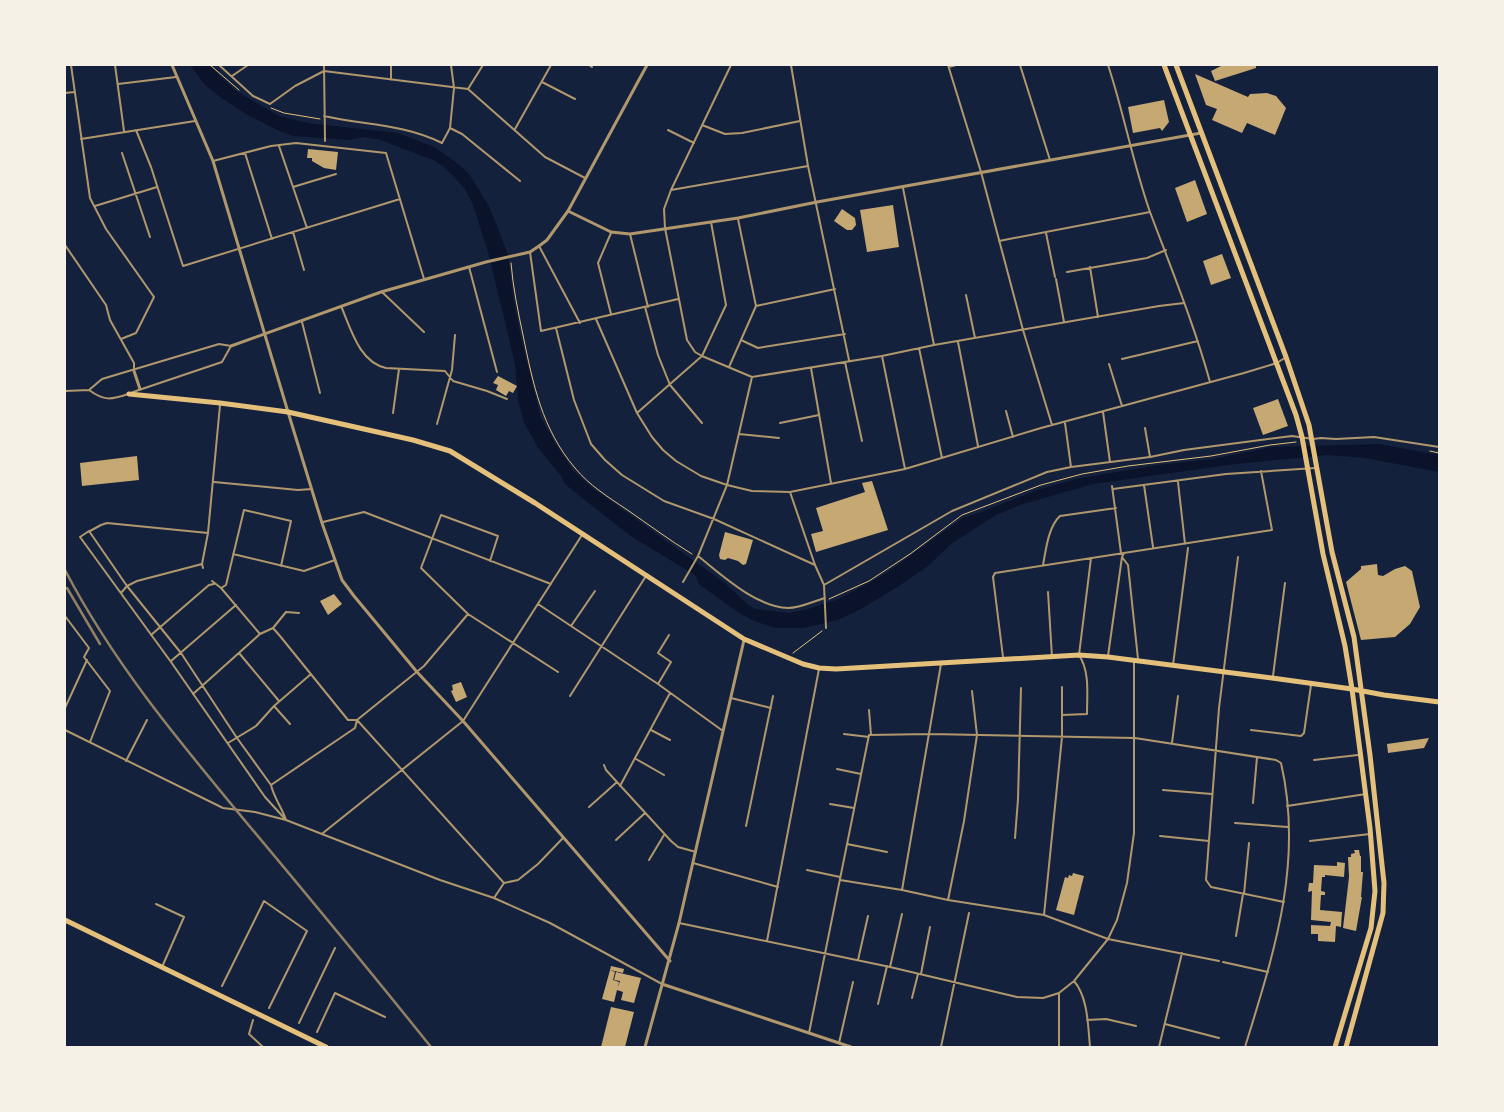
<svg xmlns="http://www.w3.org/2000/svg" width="1504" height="1112" font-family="'Fira Sans Condensed',sans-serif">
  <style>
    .water { fill: #0b132b }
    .building { fill: #c6a872 }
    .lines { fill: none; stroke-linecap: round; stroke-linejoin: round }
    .path { stroke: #e5c07b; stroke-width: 1 }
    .service { stroke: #b1986c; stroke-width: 2 }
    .minor { stroke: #b1986c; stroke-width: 3 }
    .secondary { stroke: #e5c07b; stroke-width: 5 }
    .rail { stroke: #918062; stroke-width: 2.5 }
  </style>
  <rect width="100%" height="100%" fill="#14213d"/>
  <!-- water -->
  <path class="water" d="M 190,65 L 211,65 L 216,72 L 236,91 L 279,116 L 308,123 L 398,133 L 436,148 L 457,163 L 469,174 L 489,206 L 508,254 L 513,296 L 521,338 L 541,418 L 557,446 L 573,470 L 591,487 L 725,583 L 747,604 L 755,609 L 790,613 L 808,609 L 839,599 L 885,574 L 964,517 L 979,513 L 1037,490 L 1076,479 L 1157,465 L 1213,459 L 1272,447 L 1379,444 L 1439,455 L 1439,472 L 1365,458 L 1327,455 L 1236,464 L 1093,484 L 1020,505 L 996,515 L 951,544 L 928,566 L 899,586 L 861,609 L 838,620 L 803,628 L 775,628 L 754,621 L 736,611 L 699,584 L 695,575 L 632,537 L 577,494 L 565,484 L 561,476 L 538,448 L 524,422 L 518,400 L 515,364 L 488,252 L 473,205 L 465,189 L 453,176 L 444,167 L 433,160 L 380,140 L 364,137 L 348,140 L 293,136 L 279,131 L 246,114 L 220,97 L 205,85 Z"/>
  <!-- building -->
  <path class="building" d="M 1223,65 L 1256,65 L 1256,68 L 1215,81 L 1211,71 Z
    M 1195,74 L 1248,97 L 1250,94 L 1267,93 L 1276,96 L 1286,108 L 1275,135 L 1247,123 L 1242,133 L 1212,120 L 1217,109 L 1206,105 Z
    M 1164,100 L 1169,122 L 1162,131 L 1160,128 L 1133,133 L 1128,107 Z
    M 308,149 L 338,152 L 336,170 L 324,168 L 312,161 L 312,158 L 307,158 Z
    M 1195,180 L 1207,214 L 1187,222 L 1175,188 Z
    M 893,205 L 899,247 L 867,252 L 860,210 Z
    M 842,209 L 855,218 L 856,225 L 852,230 L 847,230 L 834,221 Z
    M 1222,254 L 1231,278 L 1211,285 L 1203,261 Z
    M 498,376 L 517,386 L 513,393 L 509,391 L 506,396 L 496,390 L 498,385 L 493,383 Z
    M 1278,399 L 1288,426 L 1263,435 L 1253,408 Z
    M 137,456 L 139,480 L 82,486 L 80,463 Z
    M 872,481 L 888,530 L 816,552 L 811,534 L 823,531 L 816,508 L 865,492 L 862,483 Z
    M 725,532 L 753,540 L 746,564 L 743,565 L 738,561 L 728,558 L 725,560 L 720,559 L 719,555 Z
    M 1377,564 L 1378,575 L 1383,576 L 1395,569 L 1405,566 L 1412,571 L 1420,607 L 1410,624 L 1395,637 L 1361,640 L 1346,582 L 1361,569 L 1361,566 Z
    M 334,594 L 342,604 L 328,615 L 320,601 Z
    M 461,682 L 467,697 L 456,702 L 451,691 L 453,690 L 452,685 Z
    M 1429,738 L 1424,748 L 1388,753 L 1387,744 Z
    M 1354,850 L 1359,850 L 1360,856 L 1361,856 L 1361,872 L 1363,872 L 1361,897 L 1362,897 L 1356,931 L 1343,928 L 1349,877 L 1348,857 L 1351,857 L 1351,854 L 1355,853 Z
    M 1337,862 L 1345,863 L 1344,877 L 1325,875 L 1325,877 L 1322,877 L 1321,891 L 1325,892 L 1325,895 L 1321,895 L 1320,910 L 1342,912 L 1341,927 L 1336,926 L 1335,942 L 1318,941 L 1318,934 L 1311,934 L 1311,925 L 1330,926 L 1331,922 L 1311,920 L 1312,891 L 1308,892 L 1309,883 L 1313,883 L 1314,865 L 1337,866 Z
    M 1073,873 L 1084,876 L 1074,915 L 1056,910 L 1065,877 L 1068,878 L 1069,875 L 1072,876 Z
    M 611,966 L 624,969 L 623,973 L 610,970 Z
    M 610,970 L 615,972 L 613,980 L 619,982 L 618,987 L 620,981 L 614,980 L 616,972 L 641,978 L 634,1003 L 621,1000 L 623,992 L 617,990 L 614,1002 L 602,999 Z
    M 611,1007 L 634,1012 L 625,1047 L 601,1047 Z"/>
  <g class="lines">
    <!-- path -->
    <path class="path" d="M 210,65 L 239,90
      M 271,108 L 284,113 L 320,119
      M 511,263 C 513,288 518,311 523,335 C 533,384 542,429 575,468 C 589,485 608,497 626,509 C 648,524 669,540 692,554
      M 1430,451 L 1439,453
      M 829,599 L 869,581 L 910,554 L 962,515 L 1041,485 L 1082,474 L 1128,466 L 1211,456 L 1270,445 L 1296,442
      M 793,653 L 822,631"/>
    <!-- service -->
    <path class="service" d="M 71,65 L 90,198 L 106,229 L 154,297 L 136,333 L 121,339
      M 115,65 L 124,131
      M 219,65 L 253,96 L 270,104 L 295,86 L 324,71
      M 324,65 L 325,141
      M 391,65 L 391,80
      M 589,65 L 592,67
      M 731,65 L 671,190 L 664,209 L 665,228 L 687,340 L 695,352 L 702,356 L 752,377 L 882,356 L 934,345 L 1159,306 L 1184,303
      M 791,65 L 808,166 L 849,360
      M 948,65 L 981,172 L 1023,330 L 1052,425
      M 1020,65 L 1050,160
      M 1108,65 C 1124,113 1133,164 1150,212 C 1171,268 1194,324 1210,382
      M 1384,65 L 1439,65
      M 949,67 L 956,65
      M 324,71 L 468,89 L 545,157 L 585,178
      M 232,76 L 248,65
      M 542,82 L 575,99
      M 118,84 L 176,77
      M 468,89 L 483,65
      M 65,93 L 74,92
      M 324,116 C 364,125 404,124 442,143 L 450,128 L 454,88 L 451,65
      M 702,125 L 725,134 L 742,133 L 800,121
      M 450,128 L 462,134 L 520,181
      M 515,129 L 551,65
      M 136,130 L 151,167 L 183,266 L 400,199
      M 668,130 L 694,143
      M 81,139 L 195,121
      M 279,146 L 307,228
      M 122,153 L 150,237
      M 245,153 L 272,239
      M 213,161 L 271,146 L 296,143 L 386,153 L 424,279
      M 293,187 L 336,174
      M 903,188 L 934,345
      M 671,190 L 808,166
      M 95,206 L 157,187
      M 293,232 L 304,270
      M 611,233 L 598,263 L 611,314
      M 1046,233 L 1055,277
      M 630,234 L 648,307
      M 999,241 L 1150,212
      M 65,245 L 106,305 L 110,320 L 134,363 L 134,371
      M 539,246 L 580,323
      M 530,252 L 541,331 L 678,299
      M 469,267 L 497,372
      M 1090,267 L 1098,317
      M 1067,272 L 1147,258 L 1166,250
      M 1056,279 L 1064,322
      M 382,292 L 424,332
      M 966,295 L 975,338
      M 341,306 C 351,329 359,362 386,368 L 445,371 L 453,381 L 487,391 L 507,399
      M 756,306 L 835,289
      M 645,307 L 658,355 L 670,385 L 702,423
      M 596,319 L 637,413 L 652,437 L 663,450 L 676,461 L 701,476 L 727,485 L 752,491 L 790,492 L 905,469 L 1041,428 L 1244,373 L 1277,363 L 1286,357
      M 302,322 L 320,393
      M 556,328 L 574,400 L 591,444 L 605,460 L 622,475 L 664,501 L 714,519 L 815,565
      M 741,340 L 758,348 L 845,334
      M 958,342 L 978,446
      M 919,348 L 942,458
      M 882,356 L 905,469
      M 1122,359 L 1198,341
      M 845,362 L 862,441
      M 1109,364 L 1122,406
      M 729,367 L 756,306 L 738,219
      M 811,368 L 831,483
      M 89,390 C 104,401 111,400 128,394
      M 65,391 L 89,390 L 102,379 L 219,344 L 231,346 L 222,362 L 133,392
      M 1006,411 L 1013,437
      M 1103,412 L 1110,462
      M 393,413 L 399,369
      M 637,413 L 702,356 L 726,305 L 711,222
      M 780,423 L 819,415
      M 1065,423 L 1071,467
      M 437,424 L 452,370 L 455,335
      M 1145,428 L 1150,457
      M 739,434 L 779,438
      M 214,482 L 298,490 L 312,489
      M 1178,482 L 1185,544
      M 1144,485 L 1153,547
      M 1112,486 L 1121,553
      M 1113,489 L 1226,474 L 1315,468
      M 790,492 L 815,565 L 824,585 L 826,628
      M 323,522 L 364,512 L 551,584
      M 89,531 L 127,586 L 181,653 L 237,738 L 271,785 C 274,798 282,808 286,820 L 265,797 L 171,662 L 80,537 Z
      M 90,531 L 101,525 L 107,523 L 208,533
      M 233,554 L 304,571 L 335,560
      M 698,556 C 722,575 756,607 788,608 C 800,608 814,601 825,598
      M 1122,557 L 1128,565 L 1138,659
      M 1238,557 L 1219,708 L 1206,880 L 1211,887 L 1284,902
      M 490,561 L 498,536 L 441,515 L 421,568 L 468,614 L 558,672
      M 1043,565 C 1046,550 1048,527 1060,516 L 1116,508
      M 203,568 L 202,564 L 208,533 L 220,405
      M 212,581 L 221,588 L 260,634 L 273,628 L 280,636 L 348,720 L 357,720 L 504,883
      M 683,582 L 698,556 L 727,485 L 752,377
      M 824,585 L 952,511 L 1047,472 L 1071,467 L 1150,457 L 1184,450 L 1292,436 L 1313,439 L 1321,438 L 1336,439 L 1374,437 L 1439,447
      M 221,588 L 226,585 L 244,510 L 291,521 L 281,566
      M 1048,592 L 1052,657
      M 121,593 L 127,586 L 137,581 L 202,564
      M 538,604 L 658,684 L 723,731
      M 65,616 L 89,648 L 84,657 L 110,691 L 90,742
      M 571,626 L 595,591
      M 273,628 L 286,612 L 299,613
      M 151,635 L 209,585 L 214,584
      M 239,653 L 279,701
      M 1108,656 L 1122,557 L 1124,553
      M 1003,657 L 993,577 L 995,573 L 1272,530 L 1261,471
      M 171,661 L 236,605
      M 1173,665 L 1188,548
      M 1273,676 L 1285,583
      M 658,684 L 671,662 L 658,653 L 669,635
      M 193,694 L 260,634
      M 570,696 L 646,576
      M 731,698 L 771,708
      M 274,706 L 290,724
      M 65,708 L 87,660
      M 869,710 L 871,735
      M 1062,715 L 1087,714 C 1087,694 1090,672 1079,655 L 1091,558
      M 357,720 L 424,666 L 468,614
      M 65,730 L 223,808 L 255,812 L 286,820 L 440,880 L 494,898 L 550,923 L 662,984
      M 651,730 L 670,740
      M 1251,730 L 1301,736 L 1304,733 L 1311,685
      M 844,734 L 869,737
      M 228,743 L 256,726 L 274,706 L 311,674
      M 1172,743 L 1178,696
      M 636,759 L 664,775
      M 1314,760 L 1358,755
      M 126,761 L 147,720
      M 604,765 L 606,770 L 671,841 L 678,847 L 696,852
      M 837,769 L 861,774
      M 271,785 L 355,728 L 357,720
      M 620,786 L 670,693
      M 1163,790 L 1212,794
      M 1253,803 L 1257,757
      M 830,804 L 854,808
      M 1287,806 L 1366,794
      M 589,807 L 617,782
      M 1235,823 L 1288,827
      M 746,826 L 773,696
      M 323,833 L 463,721 L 582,535
      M 1160,836 L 1209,841
      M 1015,838 L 1018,799 L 1021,688
      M 616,840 L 645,813
      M 1310,841 L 1370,834
      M 847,844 L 887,852
      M 649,860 L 664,835
      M 693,863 L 778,887
      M 807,870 L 840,877
      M 840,880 L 902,890 L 948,900 L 1044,915 L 1108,939 L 1219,961
      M 902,890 L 941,664
      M 1244,894 L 1249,843
      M 494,898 L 504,883 L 518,880 L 538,864 L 563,838
      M 948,900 L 964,821 L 977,735 L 972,691
      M 156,904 L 184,917 L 162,967
      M 1044,915 L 1062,737 L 1062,687
      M 679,923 L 890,967 L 1017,997 L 1043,998 L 1059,993 L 1074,981 L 1108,939 L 1117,920 L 1127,883 L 1134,833 L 1134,660
      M 1236,936 L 1243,894
      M 767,941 L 819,669
      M 858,960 L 868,916
      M 1223,962 L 1268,972
      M 890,967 L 902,914
      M 921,974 L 930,927
      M 1074,981 C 1088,997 1088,1026 1090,1047
      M 222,986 L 264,901 L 307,931 L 269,1008
      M 1059,993 L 1059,1047
      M 912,998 L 918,974
      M 878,1004 L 887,966
      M 253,1020 L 249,1034 L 263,1047
      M 1087,1020 L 1106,1019 L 1136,1026
      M 299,1023 L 335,948
      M 1165,1024 L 1219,1038
      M 317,1032 L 335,993 L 385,1017
      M 809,1033 L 869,735 L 930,734 L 1135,738 L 1276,760 L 1281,763 C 1304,862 1274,953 1245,1047
      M 839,1043 L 853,982
      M 941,1047 L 969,913
      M 1159,1047 L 1182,953"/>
    <!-- minor -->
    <path class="minor" d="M 172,65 L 213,161 L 288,412 L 322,523 L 342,580 L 354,596 L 417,672 L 463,721 L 670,961
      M 568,211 L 611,232 L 630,234 L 738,218 L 817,202 L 1201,133
      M 231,346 L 381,292 L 486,262 L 530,252 L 539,246 L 547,240 L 568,211 L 647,65
      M 134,371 L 140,389
      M 662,984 L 851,1047
      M 645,1047 L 679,923 L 744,640"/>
    <!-- secondary -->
    <path class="secondary" d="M 1164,65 L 1296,415 L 1302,437 L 1323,554 L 1345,646 L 1352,689 L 1370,828 L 1375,891 L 1371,928 L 1335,1047
      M 1176,65 L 1286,357 L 1309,425 L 1332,552 L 1354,637 L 1370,755 L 1384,883 L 1383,913 L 1346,1047
      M 129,394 L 220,403 L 288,412 L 413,440 L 450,451 L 535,503 L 744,639 L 803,664 L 819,668 L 836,669 L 1079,655 L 1108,657 L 1272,678 L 1352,689 L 1384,695 L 1439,702
      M 65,920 L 326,1047"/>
    <!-- rail -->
    <path class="rail" d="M 65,570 C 114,664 179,741 246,822 C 308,896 370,971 431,1047
      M 67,588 L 100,644"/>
  </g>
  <!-- border -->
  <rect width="1504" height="1112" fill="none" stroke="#f6f1e7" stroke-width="132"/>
</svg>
